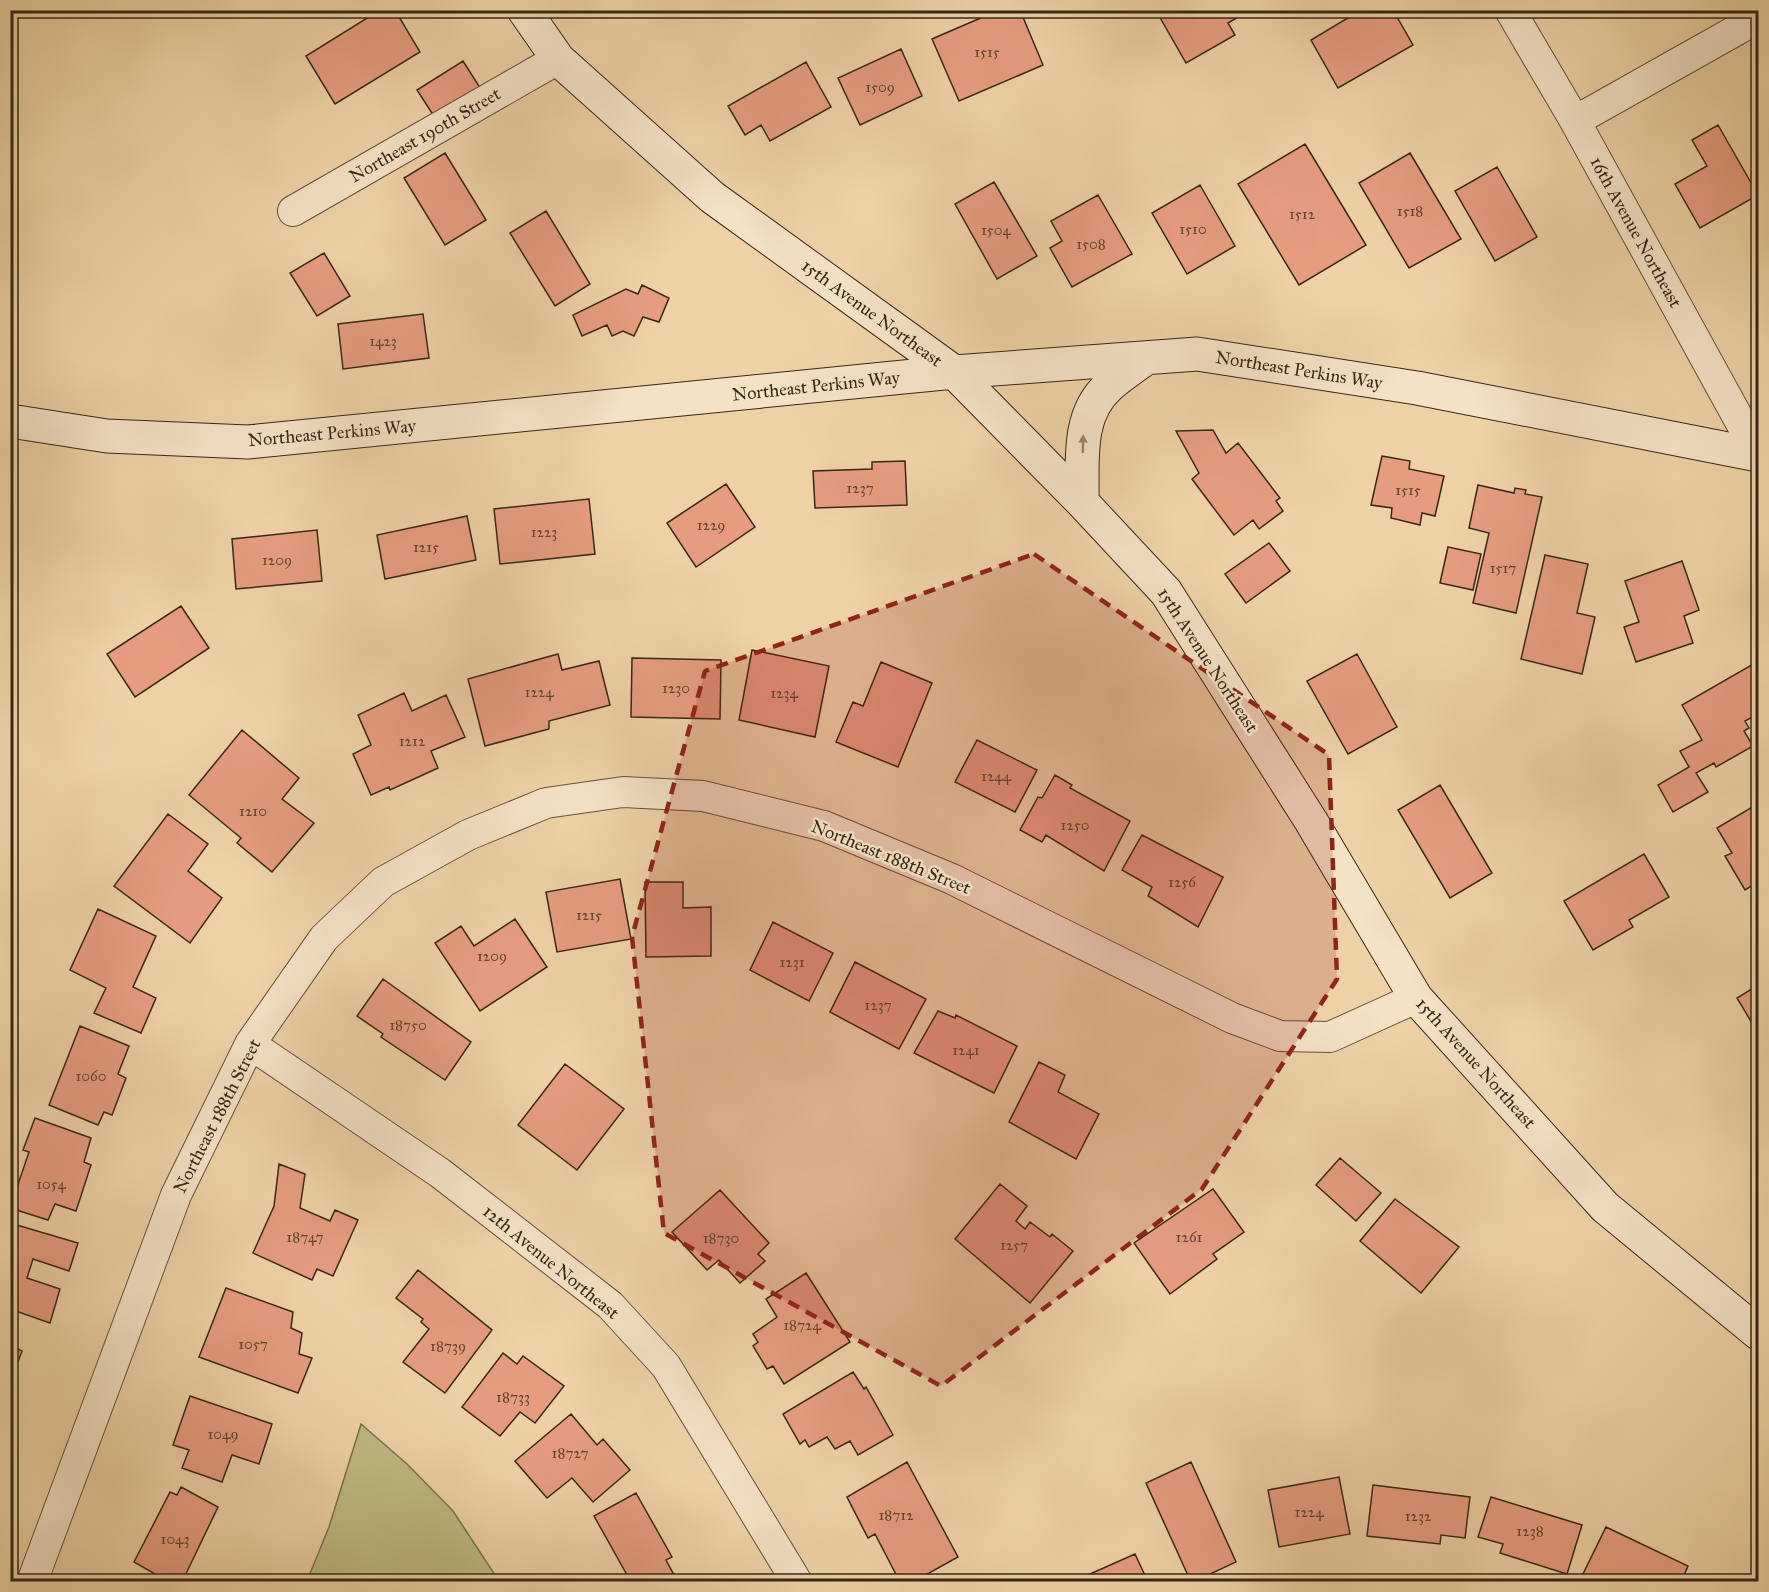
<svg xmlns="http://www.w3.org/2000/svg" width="1769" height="1592" font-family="'IM FELL Great Primer',serif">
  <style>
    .green { fill: #beba83; stroke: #7a704e; stroke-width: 1.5 }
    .building { fill: #e79c80; stroke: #372718; stroke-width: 1.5 }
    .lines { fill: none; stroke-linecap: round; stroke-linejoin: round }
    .minor-casing { stroke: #65523c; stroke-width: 32 }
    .secondary-casing { stroke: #372718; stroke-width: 35 }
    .minor { stroke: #f4e2c5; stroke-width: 30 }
    .secondary { stroke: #f4e2c5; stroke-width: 33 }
    .oneway { fill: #96846e }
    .marked { fill: #8f2418; fill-opacity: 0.2; stroke: #8f2418; stroke-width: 4.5; stroke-dasharray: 12 8; stroke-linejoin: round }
    .labels { text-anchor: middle; stroke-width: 5; stroke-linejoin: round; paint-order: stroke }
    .number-label { font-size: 15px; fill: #634432 }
    .street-label { font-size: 18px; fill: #372718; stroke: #f4e2c5 }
  </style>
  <rect width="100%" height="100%" fill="#eed2a6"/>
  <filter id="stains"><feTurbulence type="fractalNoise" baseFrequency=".00333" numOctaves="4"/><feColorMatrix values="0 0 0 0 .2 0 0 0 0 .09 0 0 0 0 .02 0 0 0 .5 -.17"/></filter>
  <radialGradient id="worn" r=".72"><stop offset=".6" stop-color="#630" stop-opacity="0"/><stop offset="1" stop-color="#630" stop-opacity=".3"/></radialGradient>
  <!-- green -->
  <path class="green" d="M 361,1424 L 407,1464 L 453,1511 L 499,1581 L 307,1581 L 329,1527 Z"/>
  <!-- building -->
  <path class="building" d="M 380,10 L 395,10 L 420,52 L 335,104 L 306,56 Z
    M 999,10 L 1020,10 L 1043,65 L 959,101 L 932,39 Z
    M 1101,10 L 1118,10 L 1105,17 Z
    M 1165,10 L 1250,10 L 1228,23 L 1235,35 L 1186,63 L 1158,14 Z
    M 1361,10 L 1393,10 L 1413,45 L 1338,88 L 1311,40 Z
    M 901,49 L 922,96 L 860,125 L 838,78 Z
    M 463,61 L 484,94 L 439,124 L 417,90 Z
    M 806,62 L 831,107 L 770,141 L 761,125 L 745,135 L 728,106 Z
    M 1718,125 L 1758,195 L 1700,228 L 1675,184 L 1707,166 L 1692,140 Z
    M 1305,144 L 1366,245 L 1299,285 L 1238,184 Z
    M 445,153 L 486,220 L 445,245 L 404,178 Z
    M 1410,153 L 1461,239 L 1409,268 L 1359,183 Z
    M 1497,167 L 1537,237 L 1495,261 L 1455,191 Z
    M 994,182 L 1037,256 L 997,279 L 955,204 Z
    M 1200,185 L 1235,246 L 1187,274 L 1152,213 Z
    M 1098,195 L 1132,254 L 1072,287 L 1050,248 L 1062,241 L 1051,221 Z
    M 546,211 L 590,284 L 555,306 L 510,233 Z
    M 324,253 L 350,296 L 317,316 L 290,273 Z
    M 642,285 L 669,298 L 659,322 L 643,317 L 634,336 L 623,331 L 612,336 L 607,325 L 582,336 L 573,315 L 626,289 L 638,294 Z
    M 423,314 L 429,358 L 343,369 L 338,324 Z
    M 1213,430 L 1226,453 L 1238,443 L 1280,498 L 1276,501 L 1283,511 L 1259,529 L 1253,520 L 1234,535 L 1192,479 L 1199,473 L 1176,431 Z
    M 1382,456 L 1410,461 L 1409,469 L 1444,476 L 1435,516 L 1422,513 L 1420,525 L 1391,518 L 1392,508 L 1371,505 Z
    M 905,461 L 907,505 L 815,508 L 813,471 L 872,469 L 872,462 Z
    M 726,484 L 755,527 L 696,567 L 667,523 Z
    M 1478,485 L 1514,493 L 1515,488 L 1526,490 L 1525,494 L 1542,497 L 1516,613 L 1473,603 L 1489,533 L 1469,528 Z
    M 589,499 L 595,554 L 500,564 L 494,509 Z
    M 467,516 L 476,560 L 385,579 L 377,535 Z
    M 317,530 L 322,581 L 236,589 L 232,539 Z
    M 1269,543 L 1290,571 L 1246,603 L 1225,574 Z
    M 1448,547 L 1481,554 L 1473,590 L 1440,583 Z
    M 1545,555 L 1588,564 L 1577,613 L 1595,617 L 1582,674 L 1521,659 Z
    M 1682,561 L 1699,610 L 1684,616 L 1693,643 L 1636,662 L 1624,627 L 1639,622 L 1625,581 Z
    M 181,606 L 209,648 L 135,697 L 107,654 Z
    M 752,650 L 829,666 L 815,737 L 739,720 Z
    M 558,654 L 562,670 L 599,661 L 610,705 L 549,721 L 549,729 L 485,746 L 468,679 Z
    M 1357,654 L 1397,727 L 1348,754 L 1307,681 Z
    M 632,658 L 721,660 L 720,719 L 631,717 Z
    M 881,662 L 932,683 L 898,767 L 836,742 L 853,702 L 863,706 Z
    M 1755,663 L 1758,670 L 1758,714 L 1745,721 L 1749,728 L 1744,731 L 1753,746 L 1716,767 L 1714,763 L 1696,773 L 1708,792 L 1673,812 L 1658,785 L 1689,767 L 1680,751 L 1702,740 L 1682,705 Z
    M 404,693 L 412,711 L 446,695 L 465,737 L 431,751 L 438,768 L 390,790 L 389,787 L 371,795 L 353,754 L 371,745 L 358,715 Z
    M 242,730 L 299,778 L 282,799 L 314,823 L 272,872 L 237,843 L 241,838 L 189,795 Z
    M 977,740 L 1037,770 L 1015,812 L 955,782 Z
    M 1055,775 L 1072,785 L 1070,788 L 1130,821 L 1104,871 L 1046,835 L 1042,842 L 1020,830 L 1038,797 L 1042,798 Z
    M 1440,785 L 1492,873 L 1450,898 L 1398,810 Z
    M 1754,806 L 1758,813 L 1758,882 L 1745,890 L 1725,856 L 1732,853 L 1717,828 Z
    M 168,814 L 208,844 L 188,871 L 222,898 L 190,943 L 114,886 Z
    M 1142,835 L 1223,877 L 1198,927 L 1148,896 L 1152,887 L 1122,870 Z
    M 1644,854 L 1669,897 L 1629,920 L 1633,927 L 1593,950 L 1564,901 Z
    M 620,879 L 631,939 L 557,952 L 546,892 Z
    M 645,882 L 683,882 L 683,908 L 711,907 L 711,956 L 646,957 Z
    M 98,909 L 156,936 L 133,987 L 156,998 L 141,1033 L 94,1013 L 106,988 L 70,970 Z
    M 515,919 L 547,967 L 480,1011 L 435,943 L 461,926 L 474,946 Z
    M 773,922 L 833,953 L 809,1001 L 750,970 Z
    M 855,962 L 926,999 L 899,1049 L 830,1012 Z
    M 383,979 L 471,1042 L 445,1080 L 381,1037 L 383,1034 L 357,1016 Z
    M 1758,985 L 1758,1033 L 1737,998 Z
    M 938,1011 L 955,1018 L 956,1015 L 1017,1046 L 994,1093 L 914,1053 Z
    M 80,1026 L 129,1046 L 118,1074 L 126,1078 L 112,1115 L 104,1112 L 98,1125 L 49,1105 Z
    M 1039,1062 L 1065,1075 L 1058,1092 L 1099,1114 L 1076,1159 L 1009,1122 Z
    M 565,1064 L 624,1109 L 577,1170 L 518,1125 Z
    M 35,1118 L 91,1138 L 84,1162 L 91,1165 L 76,1211 L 55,1204 L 48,1220 L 10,1208 L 29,1152 L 23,1150 Z
    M 1340,1158 L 1381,1193 L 1356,1221 L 1316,1185 Z
    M 279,1164 L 305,1174 L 300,1208 L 330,1221 L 335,1210 L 358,1220 L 333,1276 L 317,1269 L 312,1280 L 253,1253 L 274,1206 Z
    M 1000,1184 L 1027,1206 L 1016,1221 L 1025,1229 L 1030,1222 L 1050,1237 L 1052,1234 L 1073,1251 L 1030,1303 L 955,1239 Z
    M 1213,1189 L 1244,1232 L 1213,1254 L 1217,1259 L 1170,1294 L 1134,1243 Z
    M 720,1190 L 769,1243 L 758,1254 L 765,1261 L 740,1283 L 719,1260 L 707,1270 L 672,1232 Z
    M 1395,1199 L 1459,1247 L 1421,1293 L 1360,1241 Z
    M 10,1223 L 78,1243 L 69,1271 L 33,1259 L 27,1278 L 60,1289 L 50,1323 L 10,1309 Z
    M 418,1270 L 492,1330 L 445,1393 L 403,1362 L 429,1329 L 421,1322 L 423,1319 L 396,1298 Z
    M 806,1273 L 850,1342 L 784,1384 L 773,1366 L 767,1369 L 753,1346 L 758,1342 L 753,1334 L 777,1317 L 766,1299 Z
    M 226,1288 L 293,1312 L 291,1328 L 302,1333 L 299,1354 L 312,1358 L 298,1393 L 199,1357 Z
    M 10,1331 L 16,1332 L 14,1347 L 22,1351 L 10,1383 Z
    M 503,1353 L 517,1364 L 523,1356 L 564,1386 L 535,1423 L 520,1412 L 500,1436 L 462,1407 Z
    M 853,1372 L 864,1389 L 866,1387 L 893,1435 L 858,1455 L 850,1441 L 835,1449 L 827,1437 L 809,1447 L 805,1440 L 800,1444 L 783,1414 Z
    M 190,1396 L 272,1424 L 259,1464 L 232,1455 L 222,1482 L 182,1468 L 189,1450 L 173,1445 Z
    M 571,1414 L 597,1445 L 603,1439 L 630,1470 L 593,1502 L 572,1478 L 547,1498 L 515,1461 Z
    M 907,1462 L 958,1557 L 913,1582 L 900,1582 L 875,1534 L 868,1538 L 847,1497 Z
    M 1191,1462 L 1236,1562 L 1193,1582 L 1191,1582 L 1146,1483 Z
    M 1339,1477 L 1350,1534 L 1279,1547 L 1268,1490 Z
    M 1373,1485 L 1470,1497 L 1465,1538 L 1441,1535 L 1440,1544 L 1367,1536 Z
    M 181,1487 L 218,1507 L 182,1582 L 169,1582 L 134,1562 L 170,1492 L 177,1495 Z
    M 636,1493 L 672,1557 L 666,1560 L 674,1575 L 663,1582 L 631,1582 L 594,1516 Z
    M 1491,1497 L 1582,1525 L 1567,1574 L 1500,1553 L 1503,1544 L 1478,1537 Z
    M 1606,1527 L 1688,1566 L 1681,1582 L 1587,1582 L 1581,1578 Z
    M 1135,1554 L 1148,1582 L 1072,1582 Z"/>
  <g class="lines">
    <defs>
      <path id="minor" d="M 1510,10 L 1575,121 L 1758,454
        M 1575,121 L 1758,18
        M 293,211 L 558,59
        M 250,1044 L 440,1173 L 610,1305 L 666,1366 L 797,1582
        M 32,1582 L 176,1195 L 250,1044 L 324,938 L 383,882 L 468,835 L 546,803 L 623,792 L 703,796 L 824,826 L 952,879 L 1232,1018 L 1280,1036 L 1330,1037 L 1416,998"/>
      <path id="secondary" d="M 524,10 L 558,59 L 712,197 L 954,372 L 1082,502 L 1166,592 L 1311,821 L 1416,998 L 1605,1207 L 1758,1333
        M 10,421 L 107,436 L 248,442 L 954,372 L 1197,354 L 1417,388 L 1758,455
        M 1082,502 C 1083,463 1076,415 1109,386 C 1120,376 1134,367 1146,358"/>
    </defs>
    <!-- minor casing -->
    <use href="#minor" class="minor-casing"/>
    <!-- secondary casing -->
    <use href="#secondary" class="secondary-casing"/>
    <!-- minor -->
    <use href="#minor" class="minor"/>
    <!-- secondary -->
    <use href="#secondary" class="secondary"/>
  </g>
  <!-- one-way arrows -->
  <defs><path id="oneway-solid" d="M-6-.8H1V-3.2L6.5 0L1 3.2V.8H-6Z" transform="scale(1.5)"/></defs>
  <use class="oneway" href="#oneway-solid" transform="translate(1083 444) rotate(-89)"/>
  <!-- marked area -->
  <path class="marked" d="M 1034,554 L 1329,755 L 1337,979 L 1202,1189 L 941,1386 L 664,1233 L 632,937 L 705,671 Z"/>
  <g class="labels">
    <!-- number labels -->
    <g class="number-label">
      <text x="987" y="57">1515</text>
      <text x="880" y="92">1509</text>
      <text x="1410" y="216">1518</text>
      <text x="1302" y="219">1512</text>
      <text x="1193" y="234">1510</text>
      <text x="996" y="235">1504</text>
      <text x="1091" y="249">1508</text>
      <text x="383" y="346">1423</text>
      <text x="860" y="493">1237</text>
      <text x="1408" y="495">1515</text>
      <text x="711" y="530">1229</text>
      <text x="544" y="537">1223</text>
      <text x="426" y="552">1215</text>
      <text x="277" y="565">1209</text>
      <text x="1503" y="573">1517</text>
      <text x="676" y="693">1230</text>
      <text x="539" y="697">1224</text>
      <text x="784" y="698">1234</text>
      <text x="412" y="746">1212</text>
      <text x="996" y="781">1244</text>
      <text x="253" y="816">1210</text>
      <text x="1075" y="830">1250</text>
      <text x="1182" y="887">1256</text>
      <text x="589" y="920">1215</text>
      <text x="492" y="961">1209</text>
      <text x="792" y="967">1231</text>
      <text x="878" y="1010">1237</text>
      <text x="408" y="1030">18750</text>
      <text x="966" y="1055">1241</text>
      <text x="91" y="1081">1060</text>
      <text x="51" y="1189">1054</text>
      <text x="305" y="1242">18747</text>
      <text x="1189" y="1242">1261</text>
      <text x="721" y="1243">18730</text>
      <text x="1014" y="1250">1257</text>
      <text x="802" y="1330">18724</text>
      <text x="253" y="1349">1057</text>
      <text x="448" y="1351">18739</text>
      <text x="513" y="1402">18733</text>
      <text x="223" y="1439">1049</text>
      <text x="570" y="1458">18727</text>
      <text x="1309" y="1517">1224</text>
      <text x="896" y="1520">18712</text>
      <text x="1418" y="1521">1232</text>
      <text x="1530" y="1536">1238</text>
      <text x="175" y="1544">1043</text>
    </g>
    <!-- street labels -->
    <g class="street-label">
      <text transform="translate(425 135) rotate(-30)" y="6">Northeast 190th Street</text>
      <text transform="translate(1636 232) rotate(61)" y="6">16th Avenue Northeast</text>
      <text transform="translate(872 313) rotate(36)" y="6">15th Avenue Northeast</text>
      <text transform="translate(1299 370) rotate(9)" y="6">Northeast Perkins Way</text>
      <text transform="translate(816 386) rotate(-6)" y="6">Northeast Perkins Way</text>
      <text transform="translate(332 433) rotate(-5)" y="6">Northeast Perkins Way</text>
      <text transform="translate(1208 660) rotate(57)" y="6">15th Avenue Northeast</text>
      <text transform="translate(891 857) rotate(22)" y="6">Northeast 188th Street</text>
      <text transform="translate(1476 1063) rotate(48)" y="6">15th Avenue Northeast</text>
      <text transform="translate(217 1116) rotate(-63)" y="6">Northeast 188th Street</text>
      <text transform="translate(551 1262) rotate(39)" y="6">12th Avenue Northeast</text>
    </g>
  </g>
  <!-- margin -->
  <rect width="1769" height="1592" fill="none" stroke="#eed2a6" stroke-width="36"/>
  <rect x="12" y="12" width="1745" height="1568" fill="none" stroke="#372718" stroke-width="3"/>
  <rect x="18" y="18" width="1733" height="1556" fill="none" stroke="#372718" stroke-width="1.5"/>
  <rect width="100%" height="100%" filter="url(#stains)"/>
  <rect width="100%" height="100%" fill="url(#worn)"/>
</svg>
